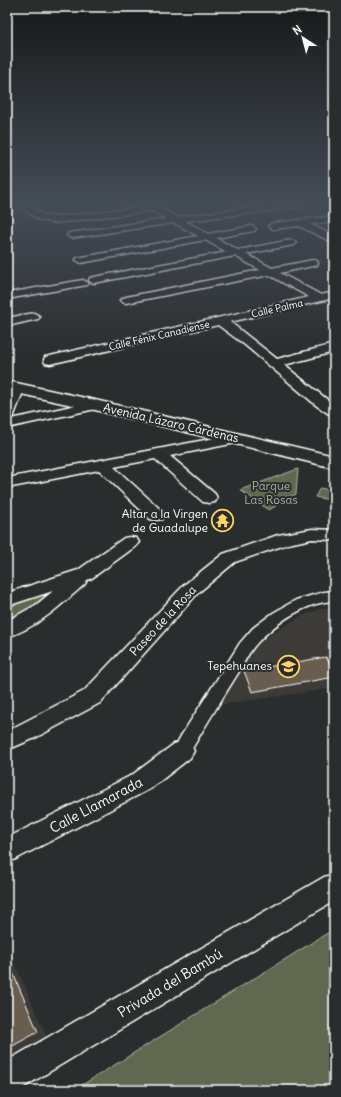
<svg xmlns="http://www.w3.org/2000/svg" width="341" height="1097" font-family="Delius,sans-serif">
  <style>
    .built { fill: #3c3b38 }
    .green { fill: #60694f; stroke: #b0b4a7 }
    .building { fill: #675d4f; stroke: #fff }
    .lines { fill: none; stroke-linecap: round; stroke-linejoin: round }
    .pedestrian-casing { stroke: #fff; stroke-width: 3 }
    .minor-casing { stroke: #fff; stroke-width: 3 }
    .secondary-casing { stroke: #fff; stroke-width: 3 }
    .pedestrian { fill: #2a2d2e; fill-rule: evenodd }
    .minor { fill: #2a2d2e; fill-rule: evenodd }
    .secondary { fill: #2a2d2e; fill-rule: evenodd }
    .labels { text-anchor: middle; stroke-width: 4; stroke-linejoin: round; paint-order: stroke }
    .far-street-label { font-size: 10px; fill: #fff; stroke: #2a2d2e }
    .street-label { font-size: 12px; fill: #fff; stroke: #2a2d2e }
    .park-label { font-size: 12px; fill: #b0b4a7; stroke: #2a2d2e }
    .poi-label { font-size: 12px; fill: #fff; stroke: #2a2d2e; text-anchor: end }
    .near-street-label { font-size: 14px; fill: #fff; stroke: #2a2d2e }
  </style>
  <rect width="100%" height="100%" fill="#2a2d2e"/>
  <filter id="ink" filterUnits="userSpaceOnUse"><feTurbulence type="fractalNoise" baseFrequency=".025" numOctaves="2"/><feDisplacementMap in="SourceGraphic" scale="8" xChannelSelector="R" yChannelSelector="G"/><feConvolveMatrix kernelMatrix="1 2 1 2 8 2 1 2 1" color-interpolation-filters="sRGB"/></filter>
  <g filter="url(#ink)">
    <!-- built -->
    <path class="built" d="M 320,609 L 334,609 L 334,688 L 219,705 L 256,644 L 299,617 Z
      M 7,946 L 48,1039 L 7,1061 Z"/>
    <!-- green -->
    <path class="green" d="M 298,469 L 296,494 L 269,510 L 240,490 Z
      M 320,488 L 334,491 L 334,501 L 315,497 Z
      M 63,587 L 7,626 L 7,606 Z
      M 334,929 L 334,1090 L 74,1090 Z"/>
    <!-- building -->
    <path class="building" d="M 326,657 L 334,672 L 334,677 L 252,692 L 244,671 Z
      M 7,959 L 38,1032 L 7,1049 Z"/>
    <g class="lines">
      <defs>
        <path id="pedestrian" d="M 334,591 L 334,601 C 306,602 277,622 258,642 C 248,652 243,666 235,678 C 219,704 203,729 188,756 L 182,758 L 176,756 L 173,751 L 181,736 L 240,643 L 253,628 L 273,613 L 296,600 L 324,592 Z"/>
        <path id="minor" d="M 18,204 L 28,204 L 43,215 L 54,217 L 144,207 L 142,204 L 153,204 L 177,217 L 277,204 L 303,204 L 299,207 L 185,221 L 208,234 L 251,226 L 254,227 L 256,229 L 254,231 L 216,238 L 238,250 L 291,240 L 294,241 L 296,243 L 294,245 L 246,254 L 272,268 L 313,260 L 317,261 L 318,263 L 317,265 L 280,273 L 321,295 L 334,292 L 334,298 L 230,322 L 277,359 L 334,344 L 334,352 L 284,365 L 334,405 L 334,415 L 329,414 L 317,406 L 245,345 L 218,325 L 50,364 L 45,363 L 44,360 L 45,357 L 50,356 L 309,297 L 269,275 L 126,303 L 122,302 L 120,300 L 126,297 L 260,270 L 235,256 L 94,283 L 90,282 L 89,280 L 90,278 L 94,277 L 227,252 L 205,240 L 81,263 L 76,260 L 77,258 L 198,236 L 174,223 L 72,238 L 69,237 L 67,235 L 69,233 L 166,219 L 152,211 L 54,223 L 37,219 Z
          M 334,216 L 334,222 L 310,224 L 334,236 L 334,243 L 299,226 L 273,229 L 268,226 L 273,223 Z
          M 83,280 L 88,283 L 87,285 L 7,299 L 7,293 Z
          M 34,313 L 38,315 L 40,317 L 38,319 L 7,326 L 7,318 Z
          M 17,385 L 22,386 L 24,389 L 14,415 L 12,418 L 7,419 L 7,397 L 12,386 Z
          M 95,401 L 100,402 L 102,405 L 100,408 L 7,428 L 7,420 Z
          M 236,434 L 241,436 L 244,439 L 241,442 L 170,456 L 215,494 L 217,498 L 215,502 L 209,503 L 203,502 L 155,459 L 114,467 L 162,511 L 165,515 L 162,519 L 156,520 L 150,519 L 99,470 L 7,488 L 7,478 Z
          M 312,529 L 334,530 L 334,540 L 312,539 L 288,544 L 235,562 L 198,593 L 100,703 L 35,738 L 7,750 L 7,731 L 84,691 L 184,585 L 223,554 L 278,535 Z
          M 130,537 L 136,538 L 139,542 L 136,546 L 92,578 L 87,580 L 85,584 C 62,604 37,628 7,637 L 7,621 L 36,605 L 53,591 L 7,606 L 7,593 L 78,570 L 124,538 Z
          M 182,742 L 190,744 L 194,751 L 190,758 L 150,789 L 16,859 L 7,863 L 7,838 L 132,775 L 174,744 Z
          M 334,874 L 334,901 L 19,1090 L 7,1090 L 7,1061 L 324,877 Z"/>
        <path id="secondary" d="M 7,381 L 95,400 L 334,456 L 334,468 L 95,410 L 7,391 Z"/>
      </defs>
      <!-- pedestrian casing -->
      <use href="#pedestrian" class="pedestrian-casing"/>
      <!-- minor casing -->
      <use href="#minor" class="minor-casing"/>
      <!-- secondary casing -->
      <use href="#secondary" class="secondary-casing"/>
      <!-- pedestrian -->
      <use href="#pedestrian" class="pedestrian"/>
      <!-- minor -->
      <use href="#minor" class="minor"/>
      <!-- secondary -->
      <use href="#secondary" class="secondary"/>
    </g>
  </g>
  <!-- sky -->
  <linearGradient id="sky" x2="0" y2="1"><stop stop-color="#171919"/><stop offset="0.57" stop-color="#444c57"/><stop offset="1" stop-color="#444c57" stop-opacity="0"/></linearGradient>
  <rect width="341" height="358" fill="url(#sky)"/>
  <!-- icons -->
  <defs>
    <symbol id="temple-ring" viewBox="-11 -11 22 22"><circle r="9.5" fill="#2a2d2e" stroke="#ffd166" stroke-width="1.5"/><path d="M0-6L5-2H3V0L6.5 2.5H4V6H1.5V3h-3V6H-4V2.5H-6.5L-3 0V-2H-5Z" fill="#ffd166"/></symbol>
    <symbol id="school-ring" viewBox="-11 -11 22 22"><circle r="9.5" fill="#2a2d2e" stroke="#ffd166" stroke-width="1.5"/><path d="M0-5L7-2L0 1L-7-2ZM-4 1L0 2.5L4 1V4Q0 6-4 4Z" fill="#ffd166"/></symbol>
  </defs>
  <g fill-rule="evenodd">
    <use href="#temple-ring" x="210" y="508" width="25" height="25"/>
    <use href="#school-ring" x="276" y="654" width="25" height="25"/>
  </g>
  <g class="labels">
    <!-- far-street labels -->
    <g class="far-street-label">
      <text transform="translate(277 308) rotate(-13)" y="4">Calle Palma</text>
      <text transform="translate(159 335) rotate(-13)" y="4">Calle Fénix Canadiense</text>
    </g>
    <!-- street labels -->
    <g class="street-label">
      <text transform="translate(171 423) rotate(13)" y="4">Avenida Lázaro Cárdenas</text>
      <text transform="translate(163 621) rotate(-47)" y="4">Paseo de la Rosa</text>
    </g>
    <!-- park labels -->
    <g class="park-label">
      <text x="271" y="490">Parque<tspan x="271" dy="14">Las Rosas</tspan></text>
    </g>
    <!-- poi labels -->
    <g class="poi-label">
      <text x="208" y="518">Altar a la Virgen<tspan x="208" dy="14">de Guadalupe</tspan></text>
      <text x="272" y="670">Tepehuanes</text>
    </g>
    <!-- near-street labels -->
    <g class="near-street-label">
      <text transform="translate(96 805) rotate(-28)" y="5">Calle Llamarada</text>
      <text transform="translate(170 983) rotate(-31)" y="5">Privada del Bambú</text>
    </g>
  </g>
  <!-- margin -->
  <rect width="341" height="1097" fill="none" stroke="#2a2d2e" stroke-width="24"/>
  <rect x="12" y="12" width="317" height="1073" fill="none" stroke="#fff" stroke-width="1.5" filter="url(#ink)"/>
  <!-- north arrow -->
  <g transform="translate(303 38) rotate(324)" stroke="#2a2d2e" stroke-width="3" paint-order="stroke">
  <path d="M0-3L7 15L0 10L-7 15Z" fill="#ffffff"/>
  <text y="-6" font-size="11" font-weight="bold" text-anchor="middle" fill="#ffffff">N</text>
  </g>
</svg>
